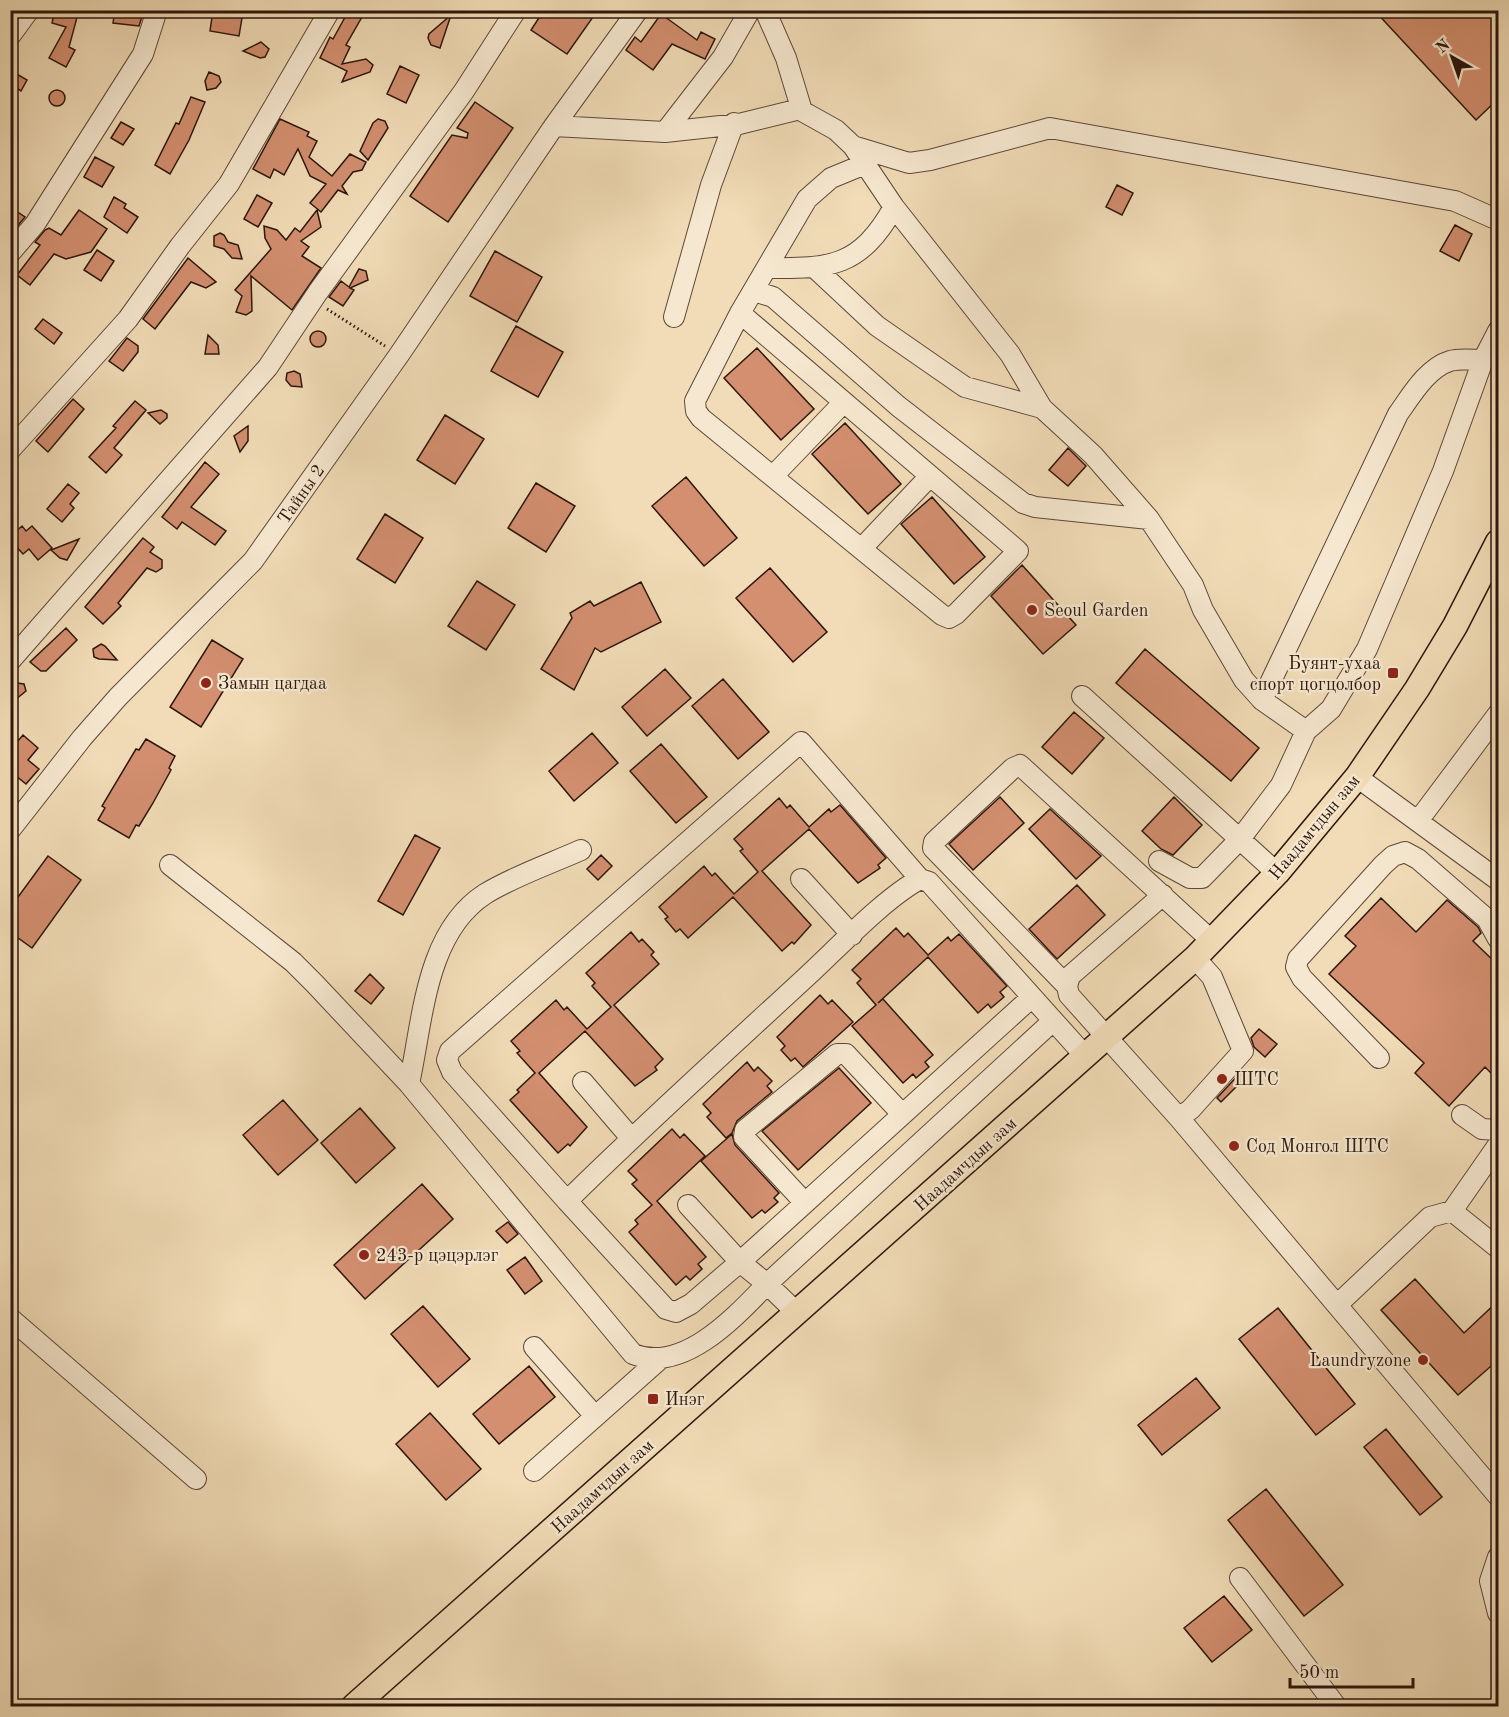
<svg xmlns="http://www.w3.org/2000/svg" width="1509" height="1717" font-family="'Old Standard TT',serif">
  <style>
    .building { fill: #d38f70; stroke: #2c160c; stroke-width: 1.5 }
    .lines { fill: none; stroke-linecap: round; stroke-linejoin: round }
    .minor-casing { stroke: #5d4837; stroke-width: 22 }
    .major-casing { stroke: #2c160c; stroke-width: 27 }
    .path { stroke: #2c160c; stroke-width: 3; stroke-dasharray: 1.5 3; stroke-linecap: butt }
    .minor { stroke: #f6e8d0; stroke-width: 20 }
    .major { stroke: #f1dcb7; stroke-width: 24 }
    .poi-dot { fill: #8f2418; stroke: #f6e8d0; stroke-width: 2 }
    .labels { text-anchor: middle; stroke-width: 4.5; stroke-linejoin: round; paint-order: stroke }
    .street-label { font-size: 18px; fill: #2c160c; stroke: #f6e8d0 }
    .poi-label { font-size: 18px; fill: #2c160c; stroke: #f6e8d0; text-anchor: start }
  </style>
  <rect width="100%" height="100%" fill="#f1dcb7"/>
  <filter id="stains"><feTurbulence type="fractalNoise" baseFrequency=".00333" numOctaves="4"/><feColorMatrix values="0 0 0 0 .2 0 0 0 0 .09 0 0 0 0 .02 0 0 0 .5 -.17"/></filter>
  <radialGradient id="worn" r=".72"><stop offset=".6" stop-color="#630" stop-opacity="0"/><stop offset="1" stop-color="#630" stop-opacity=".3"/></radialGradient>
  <!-- building -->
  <path class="building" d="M 55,10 L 79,10 L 69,47 L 75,50 L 66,67 L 49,58 L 66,27 L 52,23 Z
    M 115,10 L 144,10 L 139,26 L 113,23 Z
    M 213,10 L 243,12 L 239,36 L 210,31 Z
    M 349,10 L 366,10 L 346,45 L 350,47 L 342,64 L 366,59 L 373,65 L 370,72 L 342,82 L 347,71 L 320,58 L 330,37 L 333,39 Z
    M 544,10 L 584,10 L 593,17 L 567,54 L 531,30 Z
    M 1374,10 L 1498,10 L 1498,99 L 1476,120 Z
    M 661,14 L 697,40 L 701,32 L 715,39 L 705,59 L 672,44 L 653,70 L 626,50 L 635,37 L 641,42 Z
    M 451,15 L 440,48 L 431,45 L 428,38 L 429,34 Z
    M 261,42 L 269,49 L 265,57 L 260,58 L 243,51 Z
    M 400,66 L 419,75 L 406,103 L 387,94 Z
    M 10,70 L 27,80 L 21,91 L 10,84 Z
    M 209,72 L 219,76 L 221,82 L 216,88 L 207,90 L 205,81 Z
    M49 98a8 8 0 1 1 16 0a8 8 0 1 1-16 0Z
    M 191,97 L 205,102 L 189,140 L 170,174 L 155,165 L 176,123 L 179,124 Z
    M 475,102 L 513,128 L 448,222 L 410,196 L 452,135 L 467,138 L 468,133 L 457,128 Z
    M 280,119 L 309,132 L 307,136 L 317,141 L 309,157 L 332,176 L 350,154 L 366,162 L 362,170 L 353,172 L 342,186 L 347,194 L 338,190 L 321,212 L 310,203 L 326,184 L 310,176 L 298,149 L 284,175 L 274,169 L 270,178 L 253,169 Z
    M 378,119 L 385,121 L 388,128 L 368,160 L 360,151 L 373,123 Z
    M 121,122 L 134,129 L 123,145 L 111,138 Z
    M 95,157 L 114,167 L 102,187 L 84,177 Z
    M 1117,185 L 1133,193 L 1122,215 L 1106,207 Z
    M 257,195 L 272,203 L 258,227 L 244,219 Z
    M 114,197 L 126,204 L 124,208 L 138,217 L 127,233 L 104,217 Z
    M 10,207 L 25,217 L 15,229 L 10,226 Z
    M 79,210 L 107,229 L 91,252 L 66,259 L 54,254 L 30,285 L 17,275 L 40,245 L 35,242 L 45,230 L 49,228 L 61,235 Z
    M 317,210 L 321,227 L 301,241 L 309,247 L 302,256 L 321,268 L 292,310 L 251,276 L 252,311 L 246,315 L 236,312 L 242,296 L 235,290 L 271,249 L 265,238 L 264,226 L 277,230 L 286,240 L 295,228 L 300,232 Z
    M 1455,225 L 1472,234 L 1459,261 L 1440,251 Z
    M 220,233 L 224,235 L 228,242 L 238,245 L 242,259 L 232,258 L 224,249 L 214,246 L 214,236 Z
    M 97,250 L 114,261 L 101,281 L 84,270 Z
    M 495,251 L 542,277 L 517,322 L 470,296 Z
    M 188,258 L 216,282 L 206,288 L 191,282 L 155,329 L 143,319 Z
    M 359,269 L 366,271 L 368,280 L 350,288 L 354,290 L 343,306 L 329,297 L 341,281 L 349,287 Z
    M 43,319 L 62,333 L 54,344 L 35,329 Z
    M 516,326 L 563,352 L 538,397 L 491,371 Z
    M310 339a8 8 0 1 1 16 0a8 8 0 1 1-16 0Z
    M 208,335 L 218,345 L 219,354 L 205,354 Z
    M 127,338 L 138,346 L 138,352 L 123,371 L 109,361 Z
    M 757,348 L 814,409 L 781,440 L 724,378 Z
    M 294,371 L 300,374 L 302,387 L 291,386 L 286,380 L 287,373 Z
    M 73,399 L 84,409 L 48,452 L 36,441 Z
    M 135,401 L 146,410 L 114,448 L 122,455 L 106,473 L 89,457 L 116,428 L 113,426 Z
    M 161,410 L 167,414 L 167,418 L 160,424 L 148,413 Z
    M 445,415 L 484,439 L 455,484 L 417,460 Z
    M 845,423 L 901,484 L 868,514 L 812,454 Z
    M 248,426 L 248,441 L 240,452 L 234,436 Z
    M 1068,448 L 1086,466 L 1068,486 L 1049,470 Z
    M 205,462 L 219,474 L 191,507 L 226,531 L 215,545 L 182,522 L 177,529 L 162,517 Z
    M 686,477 L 737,538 L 704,566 L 652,506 Z
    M 536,483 L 575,506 L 546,552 L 508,528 Z
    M 68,484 L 79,493 L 70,504 L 74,508 L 62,522 L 47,509 Z
    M 932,497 L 985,557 L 954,584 L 901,524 Z
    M 385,514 L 423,538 L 395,583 L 357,559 Z
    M 22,526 L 26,531 L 32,526 L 52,548 L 38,560 L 29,549 L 23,554 L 13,543 L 16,540 L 12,535 Z
    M 143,538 L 154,547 L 150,552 L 162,560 L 162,568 L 156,572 L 147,568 L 118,603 L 121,606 L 103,624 L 85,607 Z
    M 79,539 L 67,560 L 60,558 L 51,550 Z
    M 1022,565 L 1076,625 L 1043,654 L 991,596 Z
    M 770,568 L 827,632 L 793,662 L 736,598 Z
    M 477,581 L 515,605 L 486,650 L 448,626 Z
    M 641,582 L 661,622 L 601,652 L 595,648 L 574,690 L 541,669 L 572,618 L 570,613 L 590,601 L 594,606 Z
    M 66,628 L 77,640 L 46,671 L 41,671 L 30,662 Z
    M 212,640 L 243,659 L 201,727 L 170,707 Z
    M 101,644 L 105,646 L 117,660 L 99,659 L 94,657 L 93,649 Z
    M 1145,649 L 1259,748 L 1231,781 L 1116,683 Z
    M 665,669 L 691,698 L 647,736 L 622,707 Z
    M 723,679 L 769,732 L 738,759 L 692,706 Z
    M 17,683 L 24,684 L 26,691 L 10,704 L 10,688 Z
    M 1074,712 L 1104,738 L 1072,774 L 1042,747 Z
    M 592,733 L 618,763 L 574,801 L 549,771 Z
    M 23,735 L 38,748 L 28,760 L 39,769 L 26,784 L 10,771 L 16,762 L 10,757 L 10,750 Z
    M 146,739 L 175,756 L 169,768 L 171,770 L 153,803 L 139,826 L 136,825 L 129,838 L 98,820 L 105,808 L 102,806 L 136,749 L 139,750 Z
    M 661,744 L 707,797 L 676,823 L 630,771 Z
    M 1000,797 L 1024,823 L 973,870 L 949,844 Z
    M 1174,797 L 1202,825 L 1173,855 L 1161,849 L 1142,831 Z
    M 779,798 L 787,808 L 790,805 L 809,827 L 829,809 L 831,812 L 840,805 L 886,858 L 878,865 L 880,868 L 858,883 L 809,829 L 762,871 L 811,925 L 794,944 L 792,942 L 782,951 L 733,897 L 688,938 L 680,929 L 676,932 L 665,919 L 668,917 L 659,907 L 704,866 L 712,876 L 715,873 L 734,894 L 758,872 L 740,851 L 743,849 L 734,839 Z
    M 1050,809 L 1101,856 L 1076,879 L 1029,829 Z
    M 415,835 L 440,848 L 403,915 L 378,901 Z
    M 601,855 L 612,866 L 598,880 L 587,869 Z
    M 48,856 L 81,880 L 32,948 L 10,932 L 10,908 Z
    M 1077,885 L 1105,915 L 1057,959 L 1029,929 Z
    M 1381,898 L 1416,932 L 1447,900 L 1478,927 L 1481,933 L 1473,941 L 1498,965 L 1498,1080 L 1485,1067 L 1449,1106 L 1415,1073 L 1424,1063 L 1329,974 L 1356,946 L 1345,936 Z
    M 896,928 L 904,937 L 908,933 L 928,955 L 948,937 L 951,941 L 959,934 L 1007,986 L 1000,992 L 1004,997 L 991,1008 L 988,1004 L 978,1013 L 928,957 L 878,1003 L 883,999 L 933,1055 L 925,1062 L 929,1067 L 916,1078 L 913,1074 L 903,1083 L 852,1026 L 876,1005 L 857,983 L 861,979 L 852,970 Z
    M 631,932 L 639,942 L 642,939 L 654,952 L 651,955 L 659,964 L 614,1005 L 663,1059 L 655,1067 L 657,1070 L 635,1086 L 585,1031 L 539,1073 L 587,1127 L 570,1146 L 568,1144 L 558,1153 L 510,1100 L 519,1092 L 517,1090 L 535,1073 L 517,1053 L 520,1051 L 511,1041 L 556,1000 L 564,1010 L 567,1007 L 587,1029 L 611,1007 L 592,986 L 595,983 L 586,973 Z
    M 370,974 L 384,988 L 371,1004 L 355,991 Z
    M 820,995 L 828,1004 L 832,1000 L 853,1022 L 803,1067 L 795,1058 L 791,1061 L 781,1050 L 785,1046 L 777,1037 Z
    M 1259,1029 L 1277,1044 L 1265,1057 L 1254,1047 L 1251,1038 Z
    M 747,1062 L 754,1071 L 758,1067 L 772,1081 L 767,1086 L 772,1092 L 737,1121 L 732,1133 L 726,1138 L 707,1117 L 711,1113 L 703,1104 Z
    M 839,1068 L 871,1103 L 798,1170 L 762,1131 Z
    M 1240,1073 L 1245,1078 L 1221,1102 L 1217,1098 Z
    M 283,1100 L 318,1140 L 278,1175 L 243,1135 Z
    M 360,1108 L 395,1148 L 356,1183 L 321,1143 Z
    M 672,1129 L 680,1138 L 684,1134 L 705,1156 L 657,1201 L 706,1257 L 698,1264 L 702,1269 L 690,1280 L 686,1276 L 676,1285 L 629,1232 L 638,1224 L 635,1220 L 652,1205 L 632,1184 L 637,1180 L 628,1171 Z
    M 732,1134 L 735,1145 L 779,1193 L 774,1198 L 778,1202 L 765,1213 L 762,1210 L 752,1218 L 701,1161 Z
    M 422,1184 L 453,1219 L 365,1299 L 334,1265 Z
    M 508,1222 L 518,1234 L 507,1243 L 496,1231 Z
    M 525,1257 L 542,1281 L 525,1294 L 507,1270 Z
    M 1415,1279 L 1464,1333 L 1498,1301 L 1498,1360 L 1458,1395 L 1381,1310 Z
    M 423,1306 L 470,1359 L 438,1387 L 391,1334 Z
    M 1278,1308 L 1355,1404 L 1316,1435 L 1239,1339 Z
    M 529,1366 L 555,1397 L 499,1444 L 473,1414 Z
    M 1196,1378 L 1220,1408 L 1162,1455 L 1138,1425 Z
    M 430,1413 L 481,1469 L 446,1500 L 396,1444 Z
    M 1386,1429 L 1442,1497 L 1420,1515 L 1364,1447 Z
    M 1266,1489 L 1343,1585 L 1304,1616 L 1228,1520 Z
    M 1224,1596 L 1252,1630 L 1212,1662 L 1184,1628 Z"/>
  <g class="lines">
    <defs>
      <path id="minor" d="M 765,10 L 786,58 L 802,111 L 836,130 L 853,146 L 909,163 L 930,160 L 1050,128 L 1455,201 L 1498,220
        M 10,36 L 29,10
        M 554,126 L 665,132 L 739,124 L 800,109
        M 665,132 L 723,57 L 750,10
        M 853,146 L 894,207 L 1010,354 L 1042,408 L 1093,455 L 1149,519 L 1193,585 L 1203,610 L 1244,680 L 1262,700 L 1306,731 L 1331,709 L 1367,649 L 1443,471 L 1483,360 L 1498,331
        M 10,253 L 35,224 L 143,54 L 157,10
        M 767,268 C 831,269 860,267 894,207
        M 816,269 L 877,326 L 965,387 L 1042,408
        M 754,291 L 773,297 L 898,406 L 1023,503 L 1035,507 L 1149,519
        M 740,313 L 1018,551 L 956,614 L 949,618 L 942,615 L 701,418 L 696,411 L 695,401 L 740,313 L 807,199 L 831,178 L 865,164
        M 674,317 L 711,185 L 734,123
        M 10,450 L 128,319 L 180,246 L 229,184 L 330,10
        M 773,476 L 844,402
        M 862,548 L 930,476
        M 10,661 L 268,367 L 318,292 L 464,91 L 516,10
        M 1082,696 L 1277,873
        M 1262,700 L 1398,414 C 1411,396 1427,368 1450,361 C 1460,358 1473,360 1483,360
        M 1357,777 L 1498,880
        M 1418,821 L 1498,714
        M 10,830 L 82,738 L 118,697 L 253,561 L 399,355 L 554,126 L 638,10
        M 1159,861 L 1190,878 L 1202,878 L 1240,839 L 1281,785 L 1306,731
        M 170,865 L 293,962 L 315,984 L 409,1084 L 633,1354 C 683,1374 735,1317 767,1284 L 797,1313
        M 801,879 L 852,935
        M 1163,895 L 1070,976 L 1067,986 L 1069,995 L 1179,1118 L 1498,1496
        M 1067,986 L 933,848 L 934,842 L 1013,768 L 1020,765 L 1212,941
        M 1032,997 L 740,1262 L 767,1284 L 1053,1021
        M 1379,1058 L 1302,978 L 1296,967 L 1298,959 L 1383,865 L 1393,856 L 1405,852 L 1418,859 L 1487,919 L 1498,939
        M 583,1082 L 631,1138
        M 409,1084 C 423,1021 425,933 485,894 C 512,877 552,863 581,850
        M 1462,1115 L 1482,1129 L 1498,1130
        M 1179,1118 L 1191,1109 L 1243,1051 L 1212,977 L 1195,958
        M 567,1201 L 452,1072 L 447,1060 L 450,1051 L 801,742 L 920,879
        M 805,1203 L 744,1137 L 745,1130 L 837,1054 L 846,1054 L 902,1114
        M 688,1205 L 740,1262 L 691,1304 L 676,1312 L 666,1309 L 567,1201 C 644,1125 724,1053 803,980 C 836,950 883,899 920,879 L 929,882 L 1086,1057
        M 1452,1211 L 1498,1145
        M 1337,1305 L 1430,1217 L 1452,1211 L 1498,1248
        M 10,1318 L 196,1479
        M 534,1347 L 595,1416
        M 534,1471 L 660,1359
        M 1498,1557 L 1490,1581 L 1498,1613
        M 1240,1578 L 1336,1706"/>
      <path id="major" d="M 354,1706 L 1195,958 L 1277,873 L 1357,777 L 1417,689 L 1455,626 L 1498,542"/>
    </defs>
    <!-- minor casing -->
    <use href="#minor" class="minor-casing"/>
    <!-- major casing -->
    <use href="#major" class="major-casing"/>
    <!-- path -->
    <path class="path" d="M 327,309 L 385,346"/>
    <!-- minor -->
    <use href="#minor" class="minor"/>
    <!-- major -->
    <use href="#major" class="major"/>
  </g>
  <!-- markers -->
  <g class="poi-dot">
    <circle cx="1032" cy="610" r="6"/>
    <rect x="1387" y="667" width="12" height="12" rx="3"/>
    <circle cx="206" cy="683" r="6"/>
    <circle cx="1222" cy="1079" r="6"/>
    <circle cx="1234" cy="1146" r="6"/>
    <circle cx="364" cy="1255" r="6"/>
    <circle cx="1423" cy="1360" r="6"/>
    <rect x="647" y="1393" width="12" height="12" rx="3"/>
  </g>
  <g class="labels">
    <!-- street labels -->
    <g class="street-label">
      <text transform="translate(301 494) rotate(-55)" y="6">Тайны 2</text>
      <text transform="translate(1314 827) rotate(-50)" y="6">Наадамчдын зам</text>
      <text transform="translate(965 1164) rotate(-42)" y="6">Наадамчдын зам</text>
      <text transform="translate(602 1486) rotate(-42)" y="6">Наадамчдын зам</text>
    </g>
    <!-- poi labels -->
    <g class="poi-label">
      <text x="1044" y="616">Seoul Garden</text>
      <text x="1381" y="669" text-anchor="end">Буянт-ухаа<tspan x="1381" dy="21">спорт цогцолбор</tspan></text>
      <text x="218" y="689">Замын цагдаа</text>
      <text x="1234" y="1085">ШТС</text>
      <text x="1246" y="1152">Сод Монгол ШТС</text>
      <text x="376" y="1261">243-р цэцэрлэг</text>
      <text x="1411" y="1366" text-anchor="end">Laundryzone</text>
      <text x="665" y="1405">Инэг</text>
    </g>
  </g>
  <!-- margin -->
  <rect width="1509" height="1717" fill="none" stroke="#f1dcb7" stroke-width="36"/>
  <rect x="12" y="12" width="1485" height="1693" fill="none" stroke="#2c160c" stroke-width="3"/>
  <rect x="18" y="18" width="1473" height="1681" fill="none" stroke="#2c160c" stroke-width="1.5"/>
  <!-- north arrow -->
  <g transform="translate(1452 57) rotate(320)" stroke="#f6e8d0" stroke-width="4.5" paint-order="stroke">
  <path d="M0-4.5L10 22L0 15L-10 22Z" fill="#2c160c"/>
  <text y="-9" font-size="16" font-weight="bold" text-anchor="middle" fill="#2c160c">N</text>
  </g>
  <!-- scale -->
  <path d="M1290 1678v9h123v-9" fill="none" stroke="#2c160c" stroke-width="3"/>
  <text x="1299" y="1678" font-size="18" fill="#2c160c" stroke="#f6e8d0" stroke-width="4.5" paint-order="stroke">50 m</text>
  <rect width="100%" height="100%" filter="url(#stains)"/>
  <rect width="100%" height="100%" fill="url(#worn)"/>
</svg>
